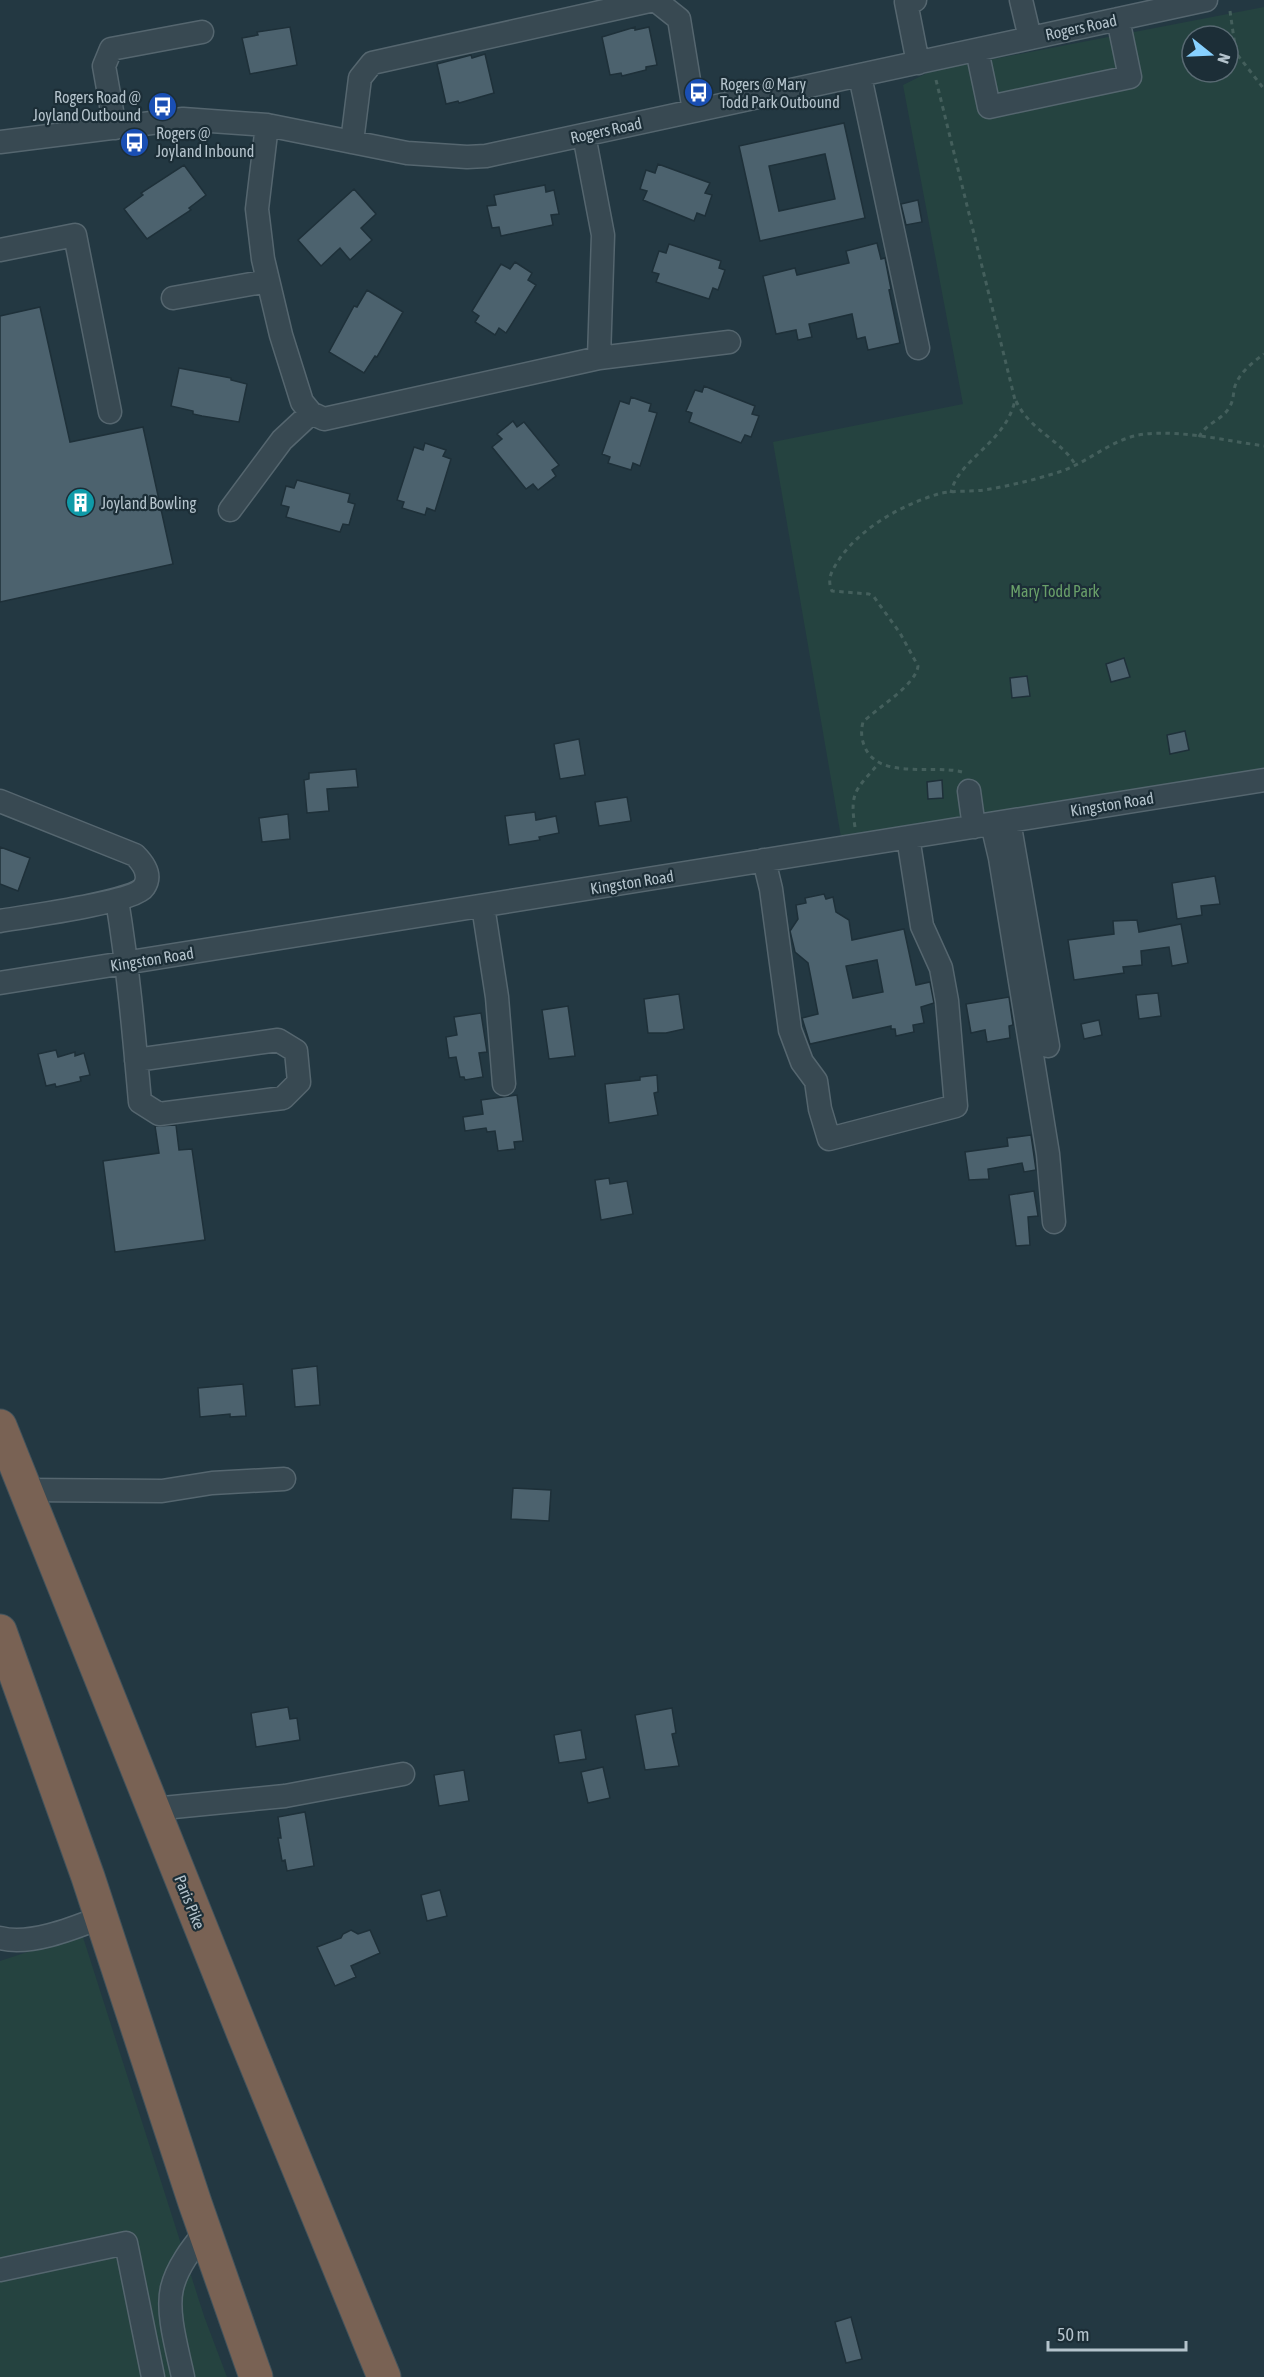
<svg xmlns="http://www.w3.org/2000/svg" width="1264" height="2377" font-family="'Asap Condensed',sans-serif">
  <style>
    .green { fill: #254340; fill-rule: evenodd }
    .building { fill: #4c626e; stroke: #1e3039; stroke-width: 1.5; fill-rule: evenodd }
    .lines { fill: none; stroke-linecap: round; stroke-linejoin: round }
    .minor-casing { stroke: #55666f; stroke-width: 25 }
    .highway-casing { stroke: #42535c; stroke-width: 35 }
    .path { stroke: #445f5c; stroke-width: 3; stroke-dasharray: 4.5 4.5; stroke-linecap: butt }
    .minor { stroke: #384952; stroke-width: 22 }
    .highway { stroke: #796254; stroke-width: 33 }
    .labels { text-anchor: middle; stroke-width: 4.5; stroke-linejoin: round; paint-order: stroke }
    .street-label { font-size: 16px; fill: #b4c3cc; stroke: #1c2e37 }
    .poi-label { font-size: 16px; fill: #b4c3cc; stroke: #1c2e37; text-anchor: start }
    .park-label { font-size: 16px; fill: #699f69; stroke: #1c2e37 }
  </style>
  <rect width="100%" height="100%" fill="#233842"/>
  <!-- green -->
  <path class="green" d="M 1264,7 L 1264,771 L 841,837 L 773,442 L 963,404 L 903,85 L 931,71 ZM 1192,36 L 1228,36 L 1228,72 L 1192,72 Z
    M 82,1934 L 204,2316 L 227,2377 L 0,2377 L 0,1961 Z"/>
  <!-- building -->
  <path class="building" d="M 290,27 L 297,65 L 250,74 L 242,38 L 258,35 L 257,32 Z
    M 635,27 L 635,30 L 649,27 L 657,65 L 646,67 L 646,70 L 622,76 L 621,73 L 610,75 L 602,37 Z
    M 485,54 L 494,93 L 459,103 L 458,101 L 446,104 L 437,64 L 471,55 L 472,58 Z
    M 844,123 L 865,218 L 760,241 L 739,146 ZM 825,154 L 835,199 L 779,211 L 769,166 Z
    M 658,164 L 710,183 L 705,193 L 712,195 L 705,216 L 697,213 L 694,221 L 643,200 L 647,191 L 640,189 L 646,170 L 655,173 Z
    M 184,165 L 206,195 L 189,208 L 191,210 L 147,239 L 124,209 L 143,195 L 141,193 Z
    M 545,185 L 546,192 L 554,190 L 559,214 L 551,215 L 553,225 L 501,236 L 499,227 L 492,228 L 487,206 L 496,205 L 494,195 Z
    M 354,189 L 376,214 L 361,228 L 372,240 L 350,260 L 340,248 L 321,266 L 298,240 Z
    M 918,200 L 922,222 L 906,225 L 901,204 Z
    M 877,243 L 881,259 L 885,258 L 891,289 L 889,290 L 900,343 L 868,350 L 865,337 L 857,339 L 852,314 L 809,324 L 812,337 L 798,340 L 796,330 L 776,334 L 763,276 L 795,268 L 797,275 L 849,263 L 846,251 Z
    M 669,244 L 721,261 L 719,268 L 725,270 L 718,290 L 713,288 L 709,299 L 656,282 L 659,274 L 652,272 L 659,251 L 666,253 Z
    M 515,262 L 532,273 L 528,280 L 536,285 L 506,333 L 499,328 L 495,335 L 475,322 L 479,316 L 472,311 L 501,264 L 510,269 Z
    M 367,290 L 403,312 L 377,357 L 375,356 L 364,373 L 329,352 L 354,306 L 357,307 Z
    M 40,307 L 70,442 L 143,427 L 173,564 L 0,602 L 0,316 Z
    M 179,368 L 231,378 L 231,380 L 247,384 L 239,422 L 202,416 L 193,414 L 193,411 L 171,406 Z
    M 704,386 L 755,406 L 752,414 L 759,416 L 751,437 L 745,435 L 741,443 L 689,422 L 692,413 L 686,411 L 695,390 L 702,392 Z
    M 631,397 L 651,404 L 649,411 L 657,413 L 640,466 L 633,463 L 631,470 L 608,463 L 610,457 L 602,454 L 620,401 L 629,404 Z
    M 513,421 L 517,427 L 524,422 L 559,465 L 552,470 L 556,476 L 538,490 L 533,484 L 526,489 L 492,447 L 502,439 L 497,434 Z
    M 425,443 L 446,450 L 443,456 L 451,459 L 435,511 L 427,508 L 425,515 L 402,508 L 404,502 L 397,500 L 414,447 L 423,450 Z
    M 297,480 L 350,494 L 348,502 L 355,504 L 349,525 L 343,524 L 340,532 L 286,517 L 289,507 L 281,505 L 286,486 L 294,488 Z
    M 1124,658 L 1130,677 L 1111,682 L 1106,664 Z
    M 1027,676 L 1030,696 L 1012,698 L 1010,678 Z
    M 1185,731 L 1189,750 L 1170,754 L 1167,735 Z
    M 579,739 L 585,775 L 560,779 L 554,744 Z
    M 356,769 L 358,787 L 327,789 L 329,811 L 307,813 L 304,780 L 309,779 L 309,773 Z
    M 942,780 L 943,798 L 928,799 L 927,782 Z
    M 627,797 L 631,821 L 599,826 L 595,802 Z
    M 535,812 L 536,820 L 556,816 L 559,833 L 539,837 L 540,840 L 509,845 L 505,816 Z
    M 288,814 L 290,839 L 262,842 L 259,818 Z
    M 0,847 L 30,858 L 18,891 L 0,884 Z
    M 1215,876 L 1220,904 L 1201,906 L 1202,915 L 1177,919 L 1172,883 Z
    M 824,894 L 826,899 L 833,897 L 836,912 L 849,920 L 852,940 L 904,929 L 916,985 L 930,982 L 934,1003 L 921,1007 L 924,1023 L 913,1025 L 914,1032 L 896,1036 L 895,1029 L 891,1029 L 891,1026 L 810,1044 L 802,1018 L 818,1014 L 808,963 L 795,952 L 790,931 L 798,919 L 796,905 L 806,903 L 805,898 ZM 877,960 L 883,992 L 853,998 L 846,966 Z
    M 1137,920 L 1139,932 L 1181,924 L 1188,963 L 1172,966 L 1169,947 L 1141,951 L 1142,965 L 1123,967 L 1124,973 L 1074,980 L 1068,940 L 1114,934 L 1113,921 Z
    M 1158,993 L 1161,1016 L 1139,1019 L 1136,995 Z
    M 679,994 L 684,1029 L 666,1033 L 648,1033 L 644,999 Z
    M 1009,997 L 1013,1025 L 1009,1026 L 1010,1038 L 987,1042 L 985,1030 L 971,1033 L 966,1004 Z
    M 568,1006 L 575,1056 L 549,1059 L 542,1010 Z
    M 481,1013 L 487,1052 L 479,1053 L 483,1077 L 465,1080 L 464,1077 L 460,1077 L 456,1057 L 449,1058 L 446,1037 L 457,1035 L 454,1017 Z
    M 1099,1020 L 1102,1035 L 1084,1039 L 1081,1024 Z
    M 56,1050 L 58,1057 L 75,1052 L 75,1056 L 84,1053 L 90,1075 L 80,1077 L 81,1081 L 56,1087 L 55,1084 L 46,1086 L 38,1054 Z
    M 657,1075 L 658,1092 L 654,1093 L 658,1115 L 609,1123 L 605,1084 L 640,1080 L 640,1077 Z
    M 517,1095 L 523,1141 L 514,1142 L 515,1149 L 498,1151 L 495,1131 L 487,1132 L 486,1128 L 465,1131 L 463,1117 L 483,1114 L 481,1100 Z
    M 176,1125 L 179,1150 L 192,1149 L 205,1240 L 115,1252 L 103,1161 L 159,1153 L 155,1126 Z
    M 1031,1135 L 1036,1170 L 1024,1172 L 1022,1163 L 988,1169 L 989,1179 L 969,1180 L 965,1152 L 1008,1146 L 1007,1138 Z
    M 609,1178 L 610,1184 L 627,1181 L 633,1214 L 601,1220 L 595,1180 Z
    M 1034,1191 L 1038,1216 L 1028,1217 L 1030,1245 L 1016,1246 L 1009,1195 Z
    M 317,1366 L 320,1405 L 295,1407 L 292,1369 Z
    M 243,1384 L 246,1416 L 230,1417 L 230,1414 L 200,1417 L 198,1388 Z
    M 513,1488 L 551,1490 L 549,1521 L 511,1519 Z
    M 288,1707 L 290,1719 L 297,1718 L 300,1740 L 256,1747 L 251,1713 Z
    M 672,1708 L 676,1733 L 672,1734 L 679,1766 L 645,1770 L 635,1715 Z
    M 581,1730 L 586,1759 L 559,1763 L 554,1735 Z
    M 603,1767 L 610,1798 L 588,1803 L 581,1772 Z
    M 464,1770 L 469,1801 L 439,1806 L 434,1775 Z
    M 305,1812 L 314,1866 L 287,1871 L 285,1860 L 282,1861 L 278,1838 L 281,1838 L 278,1817 Z
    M 440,1890 L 447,1916 L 427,1921 L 421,1895 Z
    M 351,1930 L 358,1934 L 370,1930 L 380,1953 L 351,1966 L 356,1977 L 335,1986 L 317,1947 L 341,1938 L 343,1934 Z
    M 851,2317 L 862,2359 L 846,2363 L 835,2322 Z"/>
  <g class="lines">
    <defs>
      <path id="minor" d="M 655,0 L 679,19 L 694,111
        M 915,0 L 906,2 L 918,63
        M 1021,0 L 1030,38
        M 977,50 L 989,107 L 1130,77 L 1118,19
        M 860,76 L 918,348
        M 267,125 L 257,209 L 263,259 L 281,335 L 302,402 L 311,413 L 324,419 L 599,358 L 729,342
        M 115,128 L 104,66 L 111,49 L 202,32
        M 584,135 L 603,235 L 599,358
        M 0,142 L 183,119 L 267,125 L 407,153 L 467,157 L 486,156 L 1206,0
        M 352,142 L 360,78 L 372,63 L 654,0
        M 0,250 L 75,235 L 110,412
        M 173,298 L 268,281
        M 230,510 L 282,440 L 311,413
        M 969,791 L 974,827
        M 0,801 L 135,855 C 143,863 152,875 144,887 C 135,902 23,917 0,921
        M 1009,821 L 1048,1046
        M 992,824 L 1000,858 L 1048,1154 L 1054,1222
        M 764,860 L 771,889 L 790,1030 L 802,1062 L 816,1081 L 820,1109 L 829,1139 L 956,1106 L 947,1001 L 941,968 L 922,926 L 908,837
        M 117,900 C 128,967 134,1034 140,1102 L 159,1114 L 283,1098 L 299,1082 L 296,1051 L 278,1040 L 136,1060
        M 483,906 L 497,997 L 504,1084
        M 0,983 L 1264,780
        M 25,1490 L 162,1491 L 212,1483 L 284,1479
        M 153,1809 L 285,1796 L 403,1774
        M 0,1938 C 30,1946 74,1928 102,1917
        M 0,2270 L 126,2243 L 153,2377
        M 183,2377 C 178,2352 166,2313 172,2288 C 177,2267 192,2248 205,2232"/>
      <path id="highway" d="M 0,1426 L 244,2035 L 384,2377
        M 0,1631 L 88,1877 L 195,2203 L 256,2377"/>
    </defs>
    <!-- minor casing -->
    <use href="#minor" class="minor-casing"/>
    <!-- highway casing -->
    <use href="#highway" class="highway-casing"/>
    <!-- path -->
    <path class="path" d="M 1230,11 L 1236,53 L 1264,89
      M 936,80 L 1015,400 C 1006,443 957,460 951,493
      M 1016,401 C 1030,431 1063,441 1076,466
      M 1199,437 C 1206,423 1221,421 1229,408 C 1234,400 1233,393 1235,386 C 1240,372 1253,362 1264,354
      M 962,772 C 933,764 877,781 864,745 C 861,737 861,730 863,722 C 877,708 916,685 918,666 L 900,633 L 874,597 L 869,594 L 832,591 C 826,578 833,569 840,558 C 862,527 902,505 938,494 C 952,490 969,492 984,490 C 1009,486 1034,480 1059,472 C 1090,462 1113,437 1146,434 C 1181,430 1229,441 1264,446
      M 855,827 C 849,791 857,789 879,763"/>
    <!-- minor -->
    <use href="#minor" class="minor"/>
    <!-- highway -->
    <use href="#highway" class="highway"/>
  </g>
  <!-- icons -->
  <defs>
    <symbol id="bus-disc" viewBox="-11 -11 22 22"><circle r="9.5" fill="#1a4fb4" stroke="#1c2e37"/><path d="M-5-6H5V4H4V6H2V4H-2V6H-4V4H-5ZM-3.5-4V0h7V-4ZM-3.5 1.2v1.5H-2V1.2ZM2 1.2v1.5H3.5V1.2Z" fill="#fff"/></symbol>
    <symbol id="building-disc" viewBox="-11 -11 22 22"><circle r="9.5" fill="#0f9aa8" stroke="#1c2e37"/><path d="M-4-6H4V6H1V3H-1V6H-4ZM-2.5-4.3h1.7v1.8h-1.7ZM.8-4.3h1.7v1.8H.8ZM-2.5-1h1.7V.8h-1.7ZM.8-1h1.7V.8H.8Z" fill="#fff"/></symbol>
  </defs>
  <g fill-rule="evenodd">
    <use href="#bus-disc" x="682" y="76" width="33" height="33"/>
    <use href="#bus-disc" x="146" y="90" width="33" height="33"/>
    <use href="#bus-disc" x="118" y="126" width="33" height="33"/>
    <use href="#building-disc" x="64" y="486" width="33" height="33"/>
  </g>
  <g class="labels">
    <!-- street labels -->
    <g class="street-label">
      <text transform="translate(1081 27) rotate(-12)" y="6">Rogers Road</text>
      <text transform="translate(606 130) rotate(-12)" y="6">Rogers Road</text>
      <text transform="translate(1112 804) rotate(-9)" y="6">Kingston Road</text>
      <text transform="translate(632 882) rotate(-9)" y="6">Kingston Road</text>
      <text transform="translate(152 959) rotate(-9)" y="6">Kingston Road</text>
      <text transform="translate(190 1902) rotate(68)" y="6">Paris Pike</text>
    </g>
    <!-- poi labels -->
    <g class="poi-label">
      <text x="720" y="90">Rogers @ Mary<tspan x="720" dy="18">Todd Park Outbound</tspan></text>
      <text x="141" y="103" text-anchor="end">Rogers Road @<tspan x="141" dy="18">Joyland Outbound</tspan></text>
      <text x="156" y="139">Rogers @<tspan x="156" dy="18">Joyland Inbound</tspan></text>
      <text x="101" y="509">Joyland Bowling</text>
    </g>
    <!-- park labels -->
    <g class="park-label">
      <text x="1055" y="597">Mary Todd Park</text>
    </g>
  </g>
  <!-- north arrow -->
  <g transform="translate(1210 54) rotate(108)"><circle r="28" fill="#1c2e37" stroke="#596a73" stroke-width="1.5"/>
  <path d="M0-4.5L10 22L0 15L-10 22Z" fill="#87d1ff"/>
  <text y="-9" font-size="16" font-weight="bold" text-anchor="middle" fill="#b4c3cc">N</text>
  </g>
  <!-- scale -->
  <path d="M1048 2341v9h138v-9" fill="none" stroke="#b4c3cc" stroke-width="3"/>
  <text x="1057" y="2341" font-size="18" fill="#b4c3cc" stroke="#1c2e37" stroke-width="4.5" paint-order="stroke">50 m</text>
</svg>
